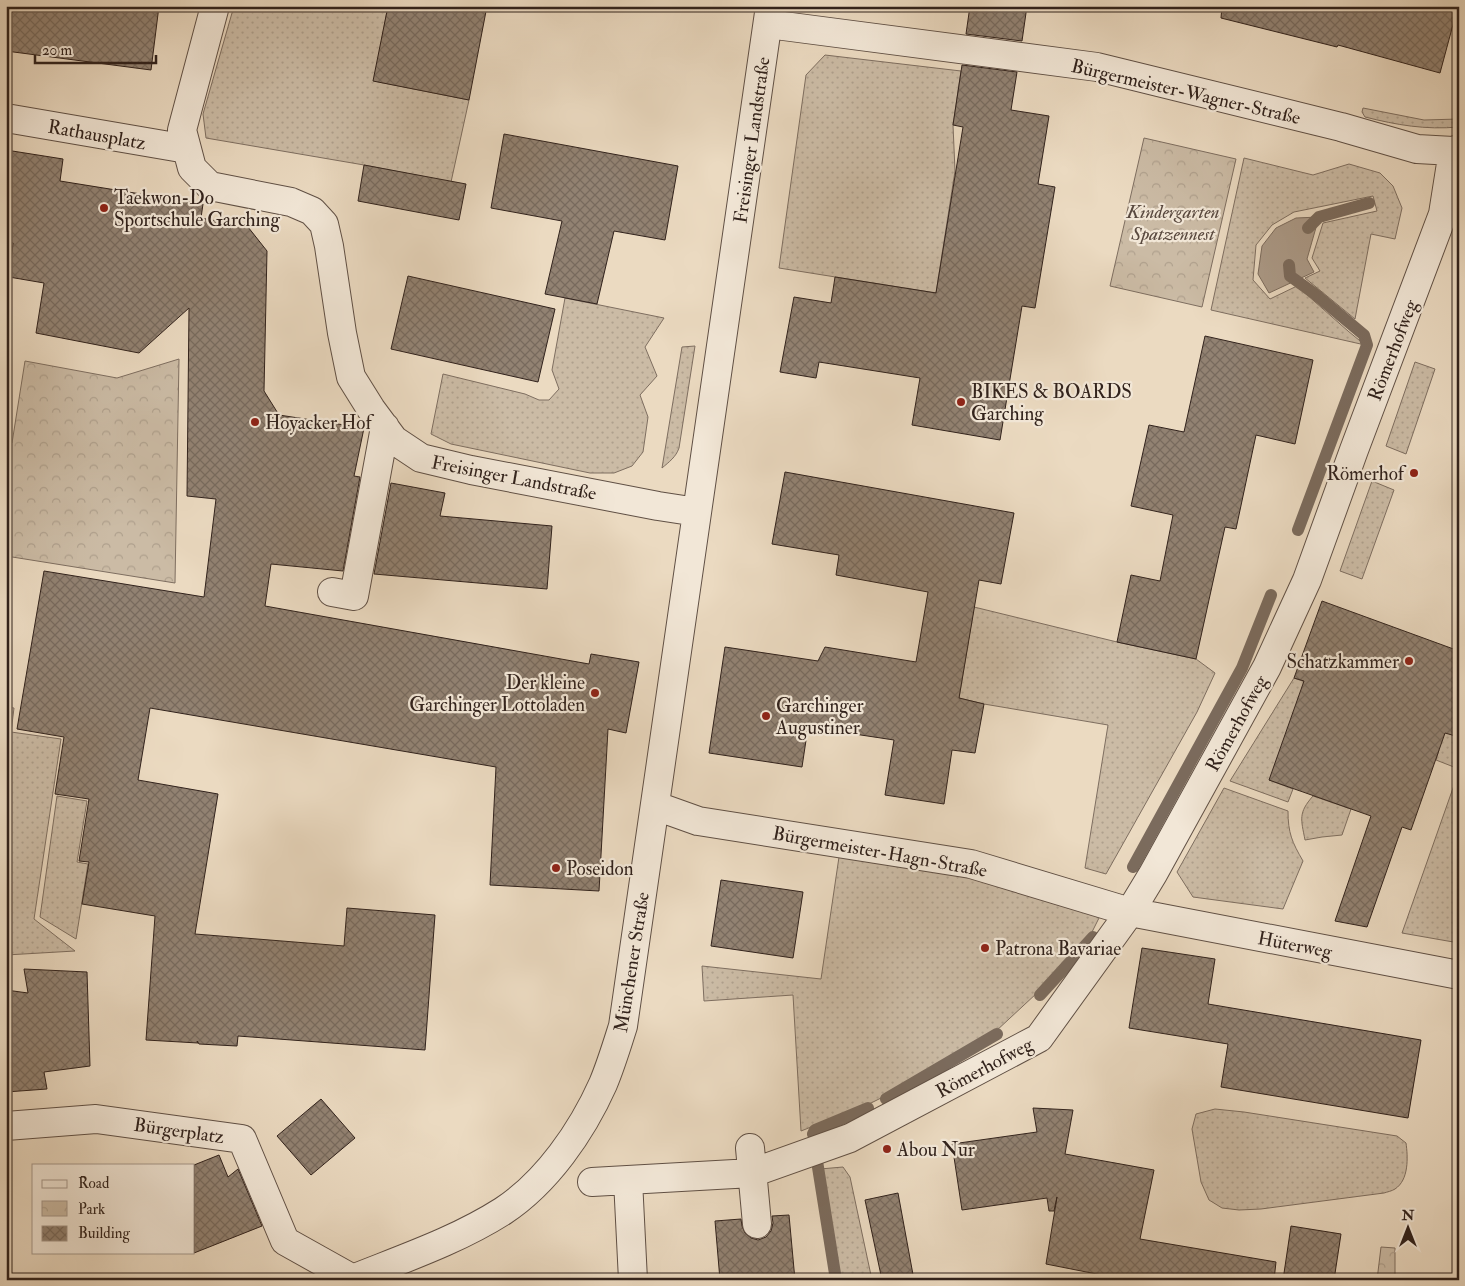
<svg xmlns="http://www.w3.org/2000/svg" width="1465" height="1286" font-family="'IM FELL Double Pica',serif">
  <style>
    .grass { fill: url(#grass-dots); stroke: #7e6e60 }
    .park { fill: url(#park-crowns); stroke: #7e6e60 }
    .water { fill: #ac9b89; stroke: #7b6b5d }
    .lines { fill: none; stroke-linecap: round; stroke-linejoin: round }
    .stream { stroke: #7b6b5d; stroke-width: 12 }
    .building { fill: url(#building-cross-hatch); stroke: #31221c }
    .minor-casing { stroke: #605045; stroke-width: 30 }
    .minor { stroke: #f2e7d7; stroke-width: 28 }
    .poi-dot { fill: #8f2418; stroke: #f2e7d7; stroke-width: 2 }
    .labels { text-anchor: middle; stroke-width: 4.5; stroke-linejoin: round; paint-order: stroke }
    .street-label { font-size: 19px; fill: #31221c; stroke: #f2e7d7 }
    .poi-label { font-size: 19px; fill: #31221c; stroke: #f2e7d7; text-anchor: start }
    .park-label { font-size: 19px; font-style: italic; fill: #58483e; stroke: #f2e7d7 }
  </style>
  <defs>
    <pattern id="grass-dots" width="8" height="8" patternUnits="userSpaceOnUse" patternTransform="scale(1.25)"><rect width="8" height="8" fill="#cbbba5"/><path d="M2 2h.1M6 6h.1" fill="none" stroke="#afa08d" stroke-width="1.8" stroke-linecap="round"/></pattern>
    <pattern id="park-crowns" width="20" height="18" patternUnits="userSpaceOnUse" patternTransform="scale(1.25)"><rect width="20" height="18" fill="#cbbba5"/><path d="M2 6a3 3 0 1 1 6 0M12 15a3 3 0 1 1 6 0" fill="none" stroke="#afa08d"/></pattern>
    <pattern id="building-cross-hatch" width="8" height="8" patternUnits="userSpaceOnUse" patternTransform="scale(1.25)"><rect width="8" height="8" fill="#928272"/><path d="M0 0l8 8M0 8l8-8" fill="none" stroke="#786a5d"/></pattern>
  </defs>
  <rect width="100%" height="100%" fill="#ebdac1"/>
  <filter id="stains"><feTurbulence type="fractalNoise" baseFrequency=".004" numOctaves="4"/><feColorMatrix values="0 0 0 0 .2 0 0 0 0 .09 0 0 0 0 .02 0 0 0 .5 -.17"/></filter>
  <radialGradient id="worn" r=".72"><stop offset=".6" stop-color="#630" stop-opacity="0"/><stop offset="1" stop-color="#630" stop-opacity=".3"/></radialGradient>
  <!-- grass -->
  <path class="grass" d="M 234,6 L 388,6 L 374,81 L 469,100 L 451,182 L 364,165 L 206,138 L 203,114 Z
    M 825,55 L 961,71 L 953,125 L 955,171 L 936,293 L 779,268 L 806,75 Z
    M 1363,108 L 1424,120 L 1459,119 L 1459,127 C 1425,130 1397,125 1365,117 L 1362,112 Z
    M 1244,158 L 1313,175 L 1349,164 L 1380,173 L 1393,186 L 1402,208 L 1395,239 L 1371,234 L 1355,319 L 1305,278 L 1320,271 L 1312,258 L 1323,223 L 1377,211 L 1373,196 L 1294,212 L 1272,225 L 1256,245 L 1253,280 L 1270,299 L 1297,286 L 1348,331 L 1365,345 L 1211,310 Z
    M 565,298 L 664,318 L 645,347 L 657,376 L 640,395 L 648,417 L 643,452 L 632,466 L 614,473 L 590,473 L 451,444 L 431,434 L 443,374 L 525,394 L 539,400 L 549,400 L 559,389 L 552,370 Z
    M 695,346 L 679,448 C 676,457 669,462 662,468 L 682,347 Z
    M 1415,362 L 1435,369 L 1406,454 L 1386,446 Z
    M 1372,481 L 1394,490 L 1362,579 L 1340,571 Z
    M 974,607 L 1117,642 L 1196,659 L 1215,673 L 1197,712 L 1106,874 L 1085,868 L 1108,725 L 984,704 L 959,698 Z
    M 1294,678 L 1459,737 L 1459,769 L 1436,760 L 1439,750 L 1269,780 L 1293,789 L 1288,802 L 1230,781 Z
    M 6,707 L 14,708 L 11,732 L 61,739 L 34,919 L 75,951 L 6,955 Z
    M 1459,771 L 1459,943 L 1402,933 Z
    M 1224,788 L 1288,811 C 1288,833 1292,842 1303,861 L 1283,909 L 1193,897 L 1177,872 Z
    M 57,796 L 87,801 L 77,862 L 88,864 L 76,939 L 40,917 Z
    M 1313,796 L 1351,809 L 1342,835 L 1322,837 L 1305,840 C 1301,819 1298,813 1313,796 Z
    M 839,857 L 978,879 L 1100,916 L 1091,934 L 1037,993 L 995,1032 L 885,1096 L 867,1105 L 801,1131 L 793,995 L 704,1001 L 702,966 L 821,979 Z
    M 1215,1109 L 1244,1112 L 1397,1136 L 1406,1143 C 1408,1157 1409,1180 1395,1189 C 1392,1191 1387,1192 1384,1193 L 1261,1209 L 1239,1210 L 1222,1208 L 1209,1200 L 1201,1182 L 1192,1129 L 1196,1114 Z
    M 843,1167 L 850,1177 L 872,1280 L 839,1280 L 820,1169 Z"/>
  <!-- park -->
  <path class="park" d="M 1144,138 L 1236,159 L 1202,307 L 1110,286 Z
    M 179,359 L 175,583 L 6,556 L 6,447 L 12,443 L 25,361 L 117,378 Z
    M 1381,1247 L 1395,1248 L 1395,1280 L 1377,1280 Z"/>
  <!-- water -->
  <path class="water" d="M 1319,217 L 1307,259 L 1314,272 L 1269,293 L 1258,274 L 1262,246 L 1276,228 L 1296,218 Z"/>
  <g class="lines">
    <!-- stream -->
    <path class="stream" d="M 1308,228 L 1319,217 L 1369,203
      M 1289,265 L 1290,276 L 1315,294 L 1364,335 L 1367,345 L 1298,530
      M 1133,867 L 1242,668 L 1271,595
      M 1040,995 L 1093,937
      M 886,1099 L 997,1034
      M 813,1134 L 815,1130 L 868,1108
      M 817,1161 L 836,1280"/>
  </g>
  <!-- building -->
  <path class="building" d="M 6,6 L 159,6 L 151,70 L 6,51 Z
    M 388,6 L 487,6 L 469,100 L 373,81 Z
    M 970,6 L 1027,6 L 1022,41 L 966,34 Z
    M 1222,6 L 1458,6 L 1440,73 L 1338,45 L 1337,47 L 1221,18 Z
    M 962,65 L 1017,72 L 1011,110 L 1049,116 L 1038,184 L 1055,187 L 1035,308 L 1022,306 L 1000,440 L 912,425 L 920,378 L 819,362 L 816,378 L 780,372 L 794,297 L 831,303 L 835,277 L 936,293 L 963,127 L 953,125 Z
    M 504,134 L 678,166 L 665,240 L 614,231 L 597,304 L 545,294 L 562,221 L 491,208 Z
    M 6,150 L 63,159 L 60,181 L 203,204 L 201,218 L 248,227 L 267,251 L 264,391 L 279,415 L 364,428 L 354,476 L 360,477 L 343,571 L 271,564 L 265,606 L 589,664 L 591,654 L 639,662 L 626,733 L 608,729 L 599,891 L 490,885 L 496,767 L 150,708 L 138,780 L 218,794 L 195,934 L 344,946 L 347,908 L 435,915 L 425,1050 L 238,1036 L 237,1046 L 199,1044 L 197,1041 L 198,1043 L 146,1040 L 155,916 L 82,904 L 89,862 L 79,861 L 89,799 L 55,794 L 64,737 L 17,729 L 44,571 L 204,597 L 216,499 L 187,496 L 189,308 L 139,353 L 36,333 L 44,283 L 9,277 L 13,243 L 6,242 Z
    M 364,165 L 466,184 L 459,220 L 358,201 Z
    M 408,276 L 555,309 L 538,382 L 391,349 Z
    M 1205,336 L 1313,360 L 1295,444 L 1256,435 L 1236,529 L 1225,527 L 1196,659 L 1117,642 L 1131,575 L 1160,581 L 1173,515 L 1131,506 L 1149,425 L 1184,432 Z
    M 785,472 L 1014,513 L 1001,584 L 979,580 L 959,698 L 984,704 L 975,753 L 952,750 L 944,804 L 885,795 L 894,740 L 808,727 L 802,767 L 709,753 L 725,647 L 818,661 L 825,647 L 916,662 L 928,592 L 836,575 L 839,555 L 772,544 Z
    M 391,483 L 445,493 L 440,516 L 552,526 L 547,589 L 374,574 Z
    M 1322,601 L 1459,651 L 1459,737 L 1445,733 L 1411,830 L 1402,827 L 1367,927 L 1335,921 L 1371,816 L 1269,780 L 1304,681 L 1294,678 Z
    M 721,880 L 803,892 L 793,958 L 711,946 Z
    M 1142,948 L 1215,959 L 1208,1004 L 1421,1040 L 1408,1118 L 1221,1087 L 1228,1044 L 1129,1028 Z
    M 24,969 L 87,972 L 90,1066 L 44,1072 L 47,1089 L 6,1092 L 6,990 L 28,993 Z
    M 321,1099 L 355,1138 L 311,1175 L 277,1136 Z
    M 1033,1108 L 1073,1110 L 1065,1154 L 1154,1170 L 1140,1239 L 1276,1262 L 1274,1280 L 1127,1280 L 1046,1264 L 1057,1197 L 1054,1211 L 1049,1211 L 1047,1198 L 962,1210 L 952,1144 L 1037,1132 Z
    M 219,1155 L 228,1177 L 238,1169 L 262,1226 L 194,1253 L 194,1165 Z
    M 898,1193 L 914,1280 L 882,1280 L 865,1200 Z
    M 789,1215 L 795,1280 L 720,1280 L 715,1221 L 741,1219 L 742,1226 L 745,1233 L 751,1238 L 758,1240 L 766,1237 L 771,1231 L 773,1223 L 772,1216 Z
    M 1291,1226 L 1341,1234 L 1334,1280 L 1283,1280 Z"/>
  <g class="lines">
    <defs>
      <path id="minor" d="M 215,6 L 182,130 L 192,168 L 210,186 L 291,202 L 312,211 L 324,224 L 329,246 L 342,333 L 351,377 L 371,409 L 394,440 L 421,458 L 471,470 L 658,506 L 697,512
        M 768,24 L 1097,67 L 1341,127 L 1417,149 L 1453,151 L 1459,149
        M 6,118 L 187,149
        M 332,592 L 354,596 L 385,427
        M 656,806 L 698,821 L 971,864 L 1130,912 L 1459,975
        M 6,1126 L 96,1119 L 242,1139 L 285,1241 L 353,1279
        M 750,1148 L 757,1224
        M 628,1180 L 633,1280
        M 592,1182 L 752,1173 L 850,1138 L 1039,1038 L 1130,912 L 1153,874 L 1267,667 L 1307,580 L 1354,450 L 1443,214 L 1453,151
        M 350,1280 C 402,1259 456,1241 503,1211 C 547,1182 582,1131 603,1084 C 611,1065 617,1045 623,1026 L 770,6"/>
    </defs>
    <!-- minor casing -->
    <use href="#minor" class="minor-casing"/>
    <!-- minor -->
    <use href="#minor" class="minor"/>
  </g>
  <!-- markers -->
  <g class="poi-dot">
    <circle cx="104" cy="208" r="5"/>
    <circle cx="961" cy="402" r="5"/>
    <circle cx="255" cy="422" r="5"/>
    <circle cx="1414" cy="473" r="5"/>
    <circle cx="1409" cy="661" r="5"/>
    <circle cx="595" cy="693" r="5"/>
    <circle cx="766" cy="716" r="5"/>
    <circle cx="556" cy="868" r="5"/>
    <circle cx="985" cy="948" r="5"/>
    <circle cx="887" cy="1149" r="5"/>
  </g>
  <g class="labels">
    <!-- street labels -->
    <g class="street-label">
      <text transform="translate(1186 91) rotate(13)" y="7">Bürgermeister-Wagner-Straße</text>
      <text transform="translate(97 134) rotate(10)" y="7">Rathausplatz</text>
      <text transform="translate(751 140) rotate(-82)" y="7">Freisinger Landstraße</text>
      <text transform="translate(1392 350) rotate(-69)" y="7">Römerhofweg</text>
      <text transform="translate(514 477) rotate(11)" y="7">Freisinger Landstraße</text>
      <text transform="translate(1236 723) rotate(-61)" y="7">Römerhofweg</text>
      <text transform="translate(880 851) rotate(10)" y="7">Bürgermeister-Hagn-Straße</text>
      <text transform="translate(1295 944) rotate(11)" y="7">Hüterweg</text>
      <text transform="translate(631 962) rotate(-81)" y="7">Münchener Straße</text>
      <text transform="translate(984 1067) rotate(-28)" y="7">Römerhofweg</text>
      <text transform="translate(179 1130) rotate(8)" y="7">Bürgerplatz</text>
    </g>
    <!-- poi labels -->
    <g class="poi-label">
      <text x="114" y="204">Taekwon-Do<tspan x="114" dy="22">Sportschule Garching</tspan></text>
      <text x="971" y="398">BIKES &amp; BOARDS<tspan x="971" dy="22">Garching</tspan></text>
      <text x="265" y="429">Hoyacker Hof</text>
      <text x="1404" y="480" text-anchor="end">Römerhof</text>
      <text x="1399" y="668" text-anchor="end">Schatzkammer</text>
      <text x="585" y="689" text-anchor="end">Der kleine<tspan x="585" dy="22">Garchinger Lottoladen</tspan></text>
      <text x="776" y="712">Garchinger<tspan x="776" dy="22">Augustiner</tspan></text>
      <text x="566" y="875">Poseidon</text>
      <text x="995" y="955">Patrona Bavariae</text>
      <text x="897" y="1156">Abou Nur</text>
    </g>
    <!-- park labels -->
    <g class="park-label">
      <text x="1173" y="218">Kindergarten<tspan x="1173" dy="22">Spatzennest</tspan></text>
    </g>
  </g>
  <!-- margin -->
  <rect width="1465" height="1286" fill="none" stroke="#ebdac1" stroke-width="25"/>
  <rect x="8" y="8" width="1450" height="1271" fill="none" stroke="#31221c" stroke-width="2.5"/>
  <rect x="12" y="12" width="1440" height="1261" fill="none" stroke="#31221c"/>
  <!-- legend -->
  <rect x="32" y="1164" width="162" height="90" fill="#f2e7d7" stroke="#a5988c"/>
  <rect x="42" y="1180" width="25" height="8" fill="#f2e7d7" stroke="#a5988c"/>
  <text x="78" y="1188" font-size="15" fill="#31221c">Road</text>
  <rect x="42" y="1201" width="25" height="15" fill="url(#park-crowns)" stroke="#a5988c"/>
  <text x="78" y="1214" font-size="15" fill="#31221c">Park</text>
  <rect x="42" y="1226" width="25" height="15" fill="url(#building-cross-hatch)" stroke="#a5988c"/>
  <text x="78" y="1238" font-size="15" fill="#31221c">Building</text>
  <!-- north arrow -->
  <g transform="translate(1408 1228)" stroke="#f2e7d7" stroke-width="4" paint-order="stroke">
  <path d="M0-4L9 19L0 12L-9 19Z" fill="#31221c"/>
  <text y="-8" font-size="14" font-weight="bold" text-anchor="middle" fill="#31221c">N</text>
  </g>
  <!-- scale -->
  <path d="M35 55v8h121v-8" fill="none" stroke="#31221c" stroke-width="2.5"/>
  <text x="42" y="55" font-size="15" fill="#31221c" stroke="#f2e7d7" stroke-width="4" paint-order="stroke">20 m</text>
  <rect width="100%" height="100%" filter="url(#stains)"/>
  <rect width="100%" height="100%" fill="url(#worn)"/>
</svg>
